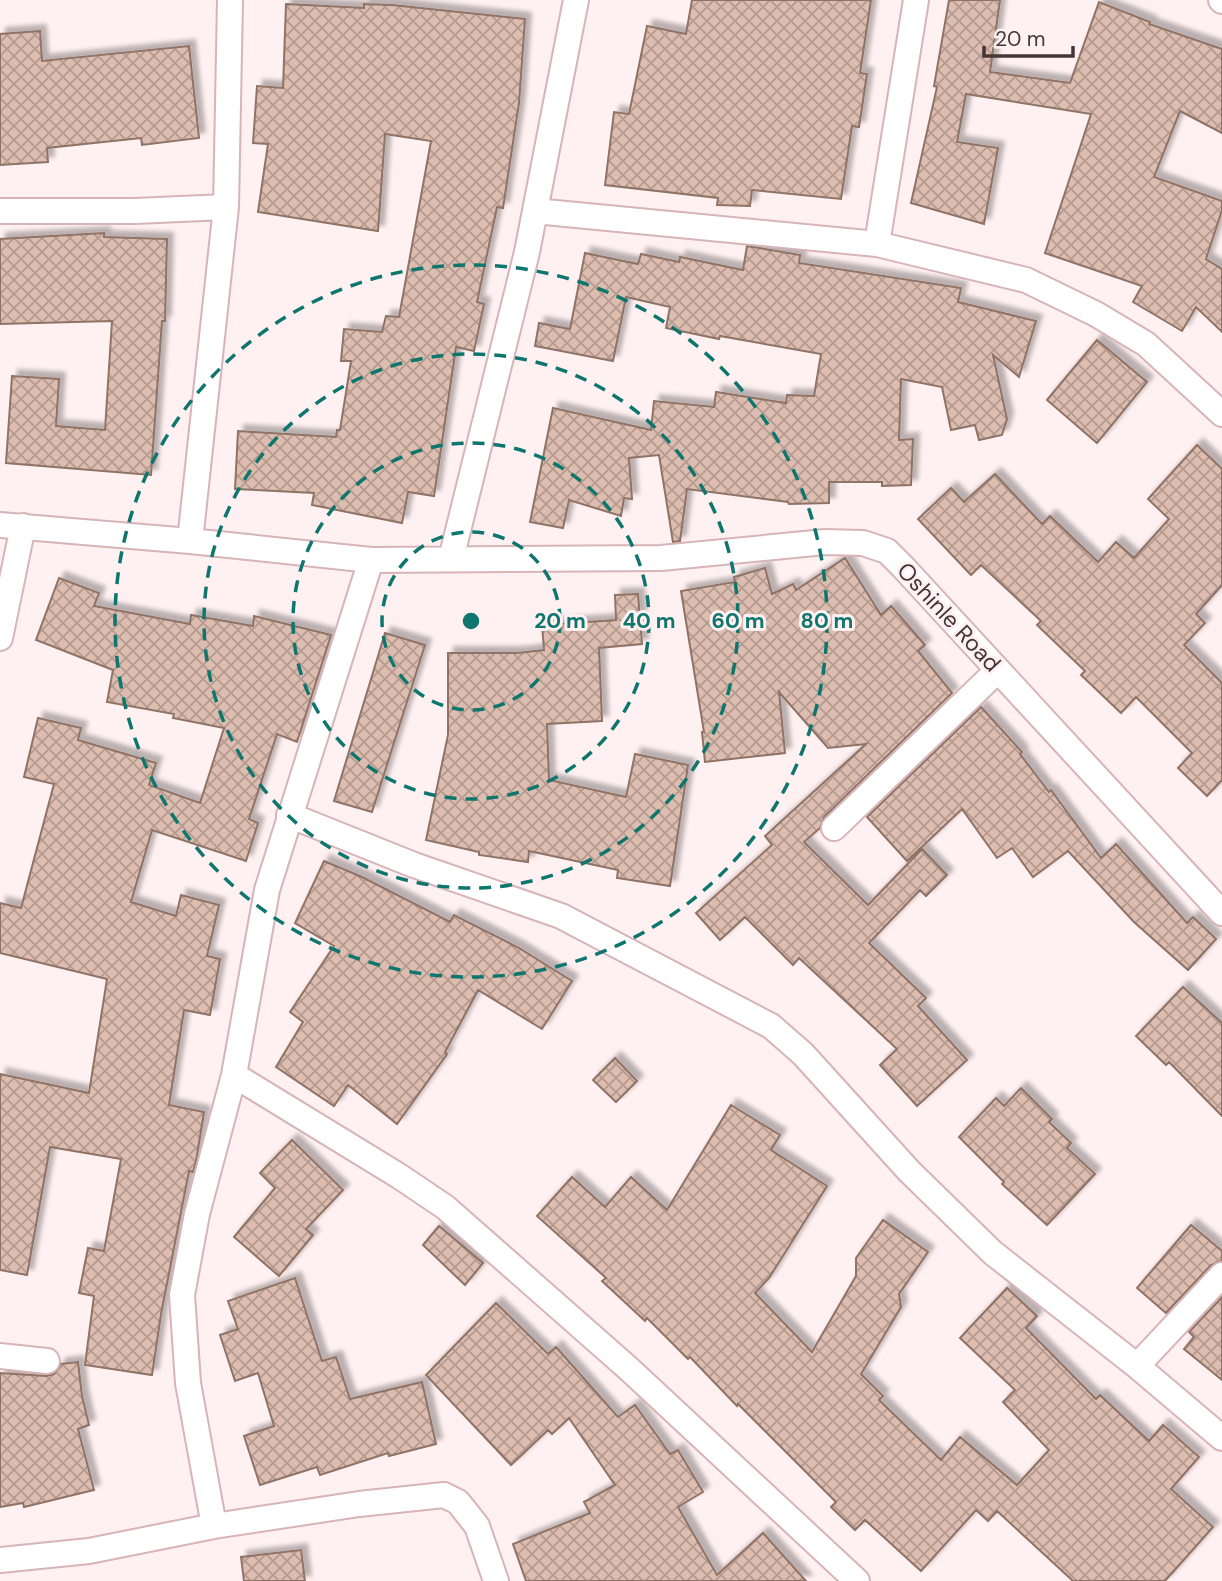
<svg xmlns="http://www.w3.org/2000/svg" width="1222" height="1581" font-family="'DM Sans',sans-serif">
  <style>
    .building { fill: url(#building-cross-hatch); stroke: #8f7366; stroke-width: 2; filter: url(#shadow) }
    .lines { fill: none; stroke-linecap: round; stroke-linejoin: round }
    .street-casing { stroke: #d7b4b7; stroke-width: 28 }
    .street { stroke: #fff; stroke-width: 24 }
    .ring { fill: none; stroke: #0f766e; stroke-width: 3.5; stroke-dasharray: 12 9 }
    .labels { text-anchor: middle; stroke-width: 6; stroke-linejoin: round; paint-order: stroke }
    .street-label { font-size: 23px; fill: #453738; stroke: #fff0f1 }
    .centre { fill: #0f766e; stroke: #fff0f1; stroke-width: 3.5 }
    .ring-label { font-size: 21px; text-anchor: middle; font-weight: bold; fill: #0f766e; stroke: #fff0f1; stroke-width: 6; stroke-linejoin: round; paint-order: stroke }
  </style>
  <defs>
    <pattern id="building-cross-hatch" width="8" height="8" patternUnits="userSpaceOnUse" patternTransform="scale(1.75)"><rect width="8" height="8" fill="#dcbdaf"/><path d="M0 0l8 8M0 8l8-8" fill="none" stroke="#b49a8f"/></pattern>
    <filter id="shadow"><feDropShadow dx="6" dy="-6" stdDeviation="2" flood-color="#0004"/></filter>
  </defs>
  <rect width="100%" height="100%" fill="#fff0f1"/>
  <!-- building -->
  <path class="building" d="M 692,0 L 871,0 L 860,73 L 867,74 L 859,127 L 852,126 L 841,199 L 752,190 L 750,206 L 717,205 L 718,198 L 605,185 L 614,112 L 629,114 L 647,26 L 686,34 Z
    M 949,0 L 1000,0 L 990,72 L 1070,83 L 1099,2 L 1150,22 L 1149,24 L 1222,49 L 1222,133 L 1180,111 L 1154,177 L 1222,201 L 1222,210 L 1206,259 L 1222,269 L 1222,332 L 1196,307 L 1182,331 L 1133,302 L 1142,286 L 1045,253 L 1091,114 L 966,94 L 957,142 L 998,148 L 984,224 L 911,203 L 937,87 L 934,86 Z
    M 286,4 L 364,8 L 364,4 L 392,5 L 525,19 L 519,103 L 503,208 L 497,207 L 477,302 L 484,304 L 474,351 L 456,347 L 434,496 L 408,492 L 402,523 L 312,505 L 314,493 L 235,489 L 238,431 L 336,437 L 337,430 L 340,430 L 351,361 L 341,361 L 344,329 L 382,332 L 386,316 L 399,317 L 431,141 L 385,134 L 378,231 L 258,212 L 268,144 L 253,143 L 257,86 L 283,88 Z
    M 40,31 L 42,61 L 189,46 L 199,138 L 142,145 L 141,138 L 47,148 L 48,162 L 0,165 L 0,34 Z
    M 104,233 L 104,237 L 167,239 L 165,321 L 162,321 L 151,475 L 6,463 L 12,376 L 59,379 L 56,426 L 105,430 L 112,321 L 0,324 L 0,239 Z
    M 747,246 L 800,255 L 799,263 L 961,288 L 958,302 L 1036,321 L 1019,377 L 993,355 L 1007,419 L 1002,435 L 979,440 L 975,425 L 951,430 L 942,387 L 901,379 L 899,440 L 913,439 L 911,485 L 882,486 L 882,482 L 829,482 L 829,503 L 789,504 L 788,502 L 687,489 L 680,541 L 673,542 L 659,455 L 629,458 L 632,499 L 624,498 L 621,516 L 569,500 L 563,528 L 530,522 L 553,408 L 651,430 L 654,401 L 714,407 L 716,392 L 786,403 L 787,395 L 814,396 L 821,354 L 720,336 L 719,339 L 666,328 L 670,307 L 626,297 L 613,361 L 535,346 L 539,323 L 570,329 L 585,253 L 638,264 L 641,254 L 679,262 L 680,257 L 743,270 Z
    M 1097,340 L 1147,382 L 1097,443 L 1047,400 Z
    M 1197,445 L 1222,469 L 1222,585 L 1196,614 L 1205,623 L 1184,645 L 1222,683 L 1222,780 L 1207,796 L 1178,768 L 1192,753 L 1136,697 L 1121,713 L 1081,675 L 1085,671 L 1037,625 L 1041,621 L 981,565 L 971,575 L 918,519 L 951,488 L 964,502 L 995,474 L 1042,524 L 1050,516 L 1098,562 L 1116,542 L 1134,558 L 1169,519 L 1148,499 Z
    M 845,558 L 881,615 L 891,606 L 925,645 L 918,651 L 952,693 L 824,817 L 820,828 L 804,842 L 868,905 L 922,849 L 947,875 L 926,896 L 920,890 L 869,943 L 926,998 L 918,1006 L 967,1060 L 917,1106 L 880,1065 L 897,1049 L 799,958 L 793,965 L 745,917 L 720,940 L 696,913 L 772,845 L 765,836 L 866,744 L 828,748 L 779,692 L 785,753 L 705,762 L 702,732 L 704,732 L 681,591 L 735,582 L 734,577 L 765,568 L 772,594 L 793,584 L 796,590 Z
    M 59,578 L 99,593 L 94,606 L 190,624 L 191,615 L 253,626 L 254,616 L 331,635 L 297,742 L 277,734 L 249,819 L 258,823 L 246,861 L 152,830 L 131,902 L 176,916 L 181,895 L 219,905 L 207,956 L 220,959 L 210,1015 L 184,1010 L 169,1105 L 204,1112 L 196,1161 L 193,1172 L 189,1171 L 161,1314 L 152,1375 L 85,1365 L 94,1296 L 79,1293 L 88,1248 L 104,1251 L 121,1159 L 50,1147 L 27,1275 L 0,1270 L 0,1074 L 89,1093 L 107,979 L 0,953 L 0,903 L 21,908 L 54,784 L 24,777 L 38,718 L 81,728 L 78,740 L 156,763 L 149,785 L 200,803 L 224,728 L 173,718 L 174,714 L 107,702 L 113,670 L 36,640 Z
    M 638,594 L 642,644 L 599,648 L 602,721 L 547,724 L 549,780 L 626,797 L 635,754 L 688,765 L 670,886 L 617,878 L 618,870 L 529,851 L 528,862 L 479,855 L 479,852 L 426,840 L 448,735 L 448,653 L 517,653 L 544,650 L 542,625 L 616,620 L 615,595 Z
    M 385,633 L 425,645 L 372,812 L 334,801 Z
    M 981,707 L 1022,752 L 1020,754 L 1049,792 L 1051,790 L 1101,858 L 1116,844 L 1187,923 L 1193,917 L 1216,939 L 1188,970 L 1134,922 L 1068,851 L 1033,877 L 1012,848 L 997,858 L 962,809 L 907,861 L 867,817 Z
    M 324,861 L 362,877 L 450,922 L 454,915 L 519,948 L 572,981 L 542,1029 L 478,990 L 445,1052 L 447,1054 L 397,1124 L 348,1085 L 334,1106 L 276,1067 L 303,1022 L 290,1012 L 334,946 L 295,923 Z
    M 1183,987 L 1222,1023 L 1222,1116 L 1169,1062 L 1166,1065 L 1136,1036 Z
    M 615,1058 L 637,1081 L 616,1102 L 593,1080 Z
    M 1021,1088 L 1052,1119 L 1049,1122 L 1071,1143 L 1067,1148 L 1095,1174 L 1047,1225 L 1002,1184 L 1004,1182 L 959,1137 L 996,1098 L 1004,1106 Z
    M 731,1105 L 780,1135 L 771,1150 L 827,1186 L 769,1278 L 755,1293 L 812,1352 L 856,1276 L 856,1258 L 883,1220 L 928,1252 L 899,1294 L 901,1307 L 861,1374 L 883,1396 L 879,1400 L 941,1460 L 960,1437 L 1017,1485 L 1049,1450 L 1003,1402 L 1015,1390 L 960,1338 L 1007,1288 L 1037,1316 L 1026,1328 L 1096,1399 L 1100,1395 L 1149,1441 L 1163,1425 L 1199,1457 L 1171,1489 L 1213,1527 L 1165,1581 L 1073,1581 L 997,1511 L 988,1521 L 976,1510 L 921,1571 L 865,1520 L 855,1530 L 831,1507 L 836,1502 L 738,1404 L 737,1406 L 690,1357 L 688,1359 L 647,1318 L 645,1321 L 602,1281 L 606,1278 L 537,1216 L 572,1177 L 605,1207 L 631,1177 L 667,1210 Z
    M 292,1140 L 343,1190 L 306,1229 L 313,1235 L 279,1276 L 234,1237 L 275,1188 L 260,1173 Z
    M 1191,1225 L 1222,1251 L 1222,1261 L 1211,1265 L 1166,1313 L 1137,1288 Z
    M 439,1226 L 483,1263 L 465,1285 L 423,1245 Z
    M 295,1278 L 322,1361 L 336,1357 L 350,1399 L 422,1382 L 436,1444 L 389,1456 L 388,1453 L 320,1475 L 317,1467 L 260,1485 L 244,1436 L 274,1426 L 258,1373 L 235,1381 L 220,1335 L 238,1329 L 228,1301 Z
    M 1222,1297 L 1222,1380 L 1184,1349 L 1194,1337 L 1189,1332 Z
    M 496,1303 L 548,1354 L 556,1347 L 618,1417 L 635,1405 L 670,1454 L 678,1450 L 703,1492 L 678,1507 L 717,1575 L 763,1533 L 806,1581 L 526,1581 L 513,1544 L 590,1513 L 584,1502 L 615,1485 L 569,1418 L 552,1434 L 548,1430 L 511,1465 L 426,1375 Z
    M 78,1362 L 82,1396 L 89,1425 L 78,1429 L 94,1490 L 24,1507 L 23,1503 L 0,1507 L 0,1373 L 46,1376 L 54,1374 L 61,1364 Z
    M 301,1550 L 305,1581 L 244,1581 L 241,1557 Z"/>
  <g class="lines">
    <defs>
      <path id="street" d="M 1221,0 L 1222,1
        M 0,211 L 135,211 L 226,207
        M 535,211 L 877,244 L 1026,280 L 1096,314 L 1146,344 L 1222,414
        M 877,244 L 916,0
        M 0,525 L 190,541 L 371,560 L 661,558 L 825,542 L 863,543 L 887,551 L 903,567 L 1222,913
        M 190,541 L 226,207 L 230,0
        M 451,559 L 527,252 L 576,0
        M 371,560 L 267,890 L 234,1075 L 399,1176 L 445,1207 L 629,1369 L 857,1581
        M 0,638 L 23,526
        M 289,815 L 414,865 L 561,916 L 771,1026 L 803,1054 L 909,1171 L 993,1253 L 1137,1366 L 1222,1438
        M 834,828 L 998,670
        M 0,1356 L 47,1361
        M 1137,1366 L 1222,1275
        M 214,1526 L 188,1383 L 182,1295 L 197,1214 L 234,1075
        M 0,1560 L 89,1551 L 214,1526 L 359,1504 L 444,1495 L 458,1502 L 477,1526 L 496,1581"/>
    </defs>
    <!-- street casing -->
    <use href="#street" class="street-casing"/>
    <!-- street -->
    <use href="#street" class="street"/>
  </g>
  <!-- distance rings -->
  <g class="ring">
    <circle cx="471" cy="621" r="89"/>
    <circle cx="471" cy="621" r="178"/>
    <circle cx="471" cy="621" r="267"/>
    <circle cx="471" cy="621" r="356"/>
  </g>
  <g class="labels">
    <!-- street labels -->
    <g class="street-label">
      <text transform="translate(949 617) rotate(47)" y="8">Oshinle Road</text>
    </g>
  </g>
  <circle cx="471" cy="621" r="10" class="centre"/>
  <g class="ring-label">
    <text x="560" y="628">20 m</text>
    <text x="649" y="628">40 m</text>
    <text x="738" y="628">60 m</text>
    <text x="827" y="628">80 m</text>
  </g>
  <!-- scale -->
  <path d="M984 46v10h89v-10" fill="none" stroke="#453738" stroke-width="3.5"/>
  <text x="995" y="46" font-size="21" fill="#453738" stroke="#fff0f1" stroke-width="5" paint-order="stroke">20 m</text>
</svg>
